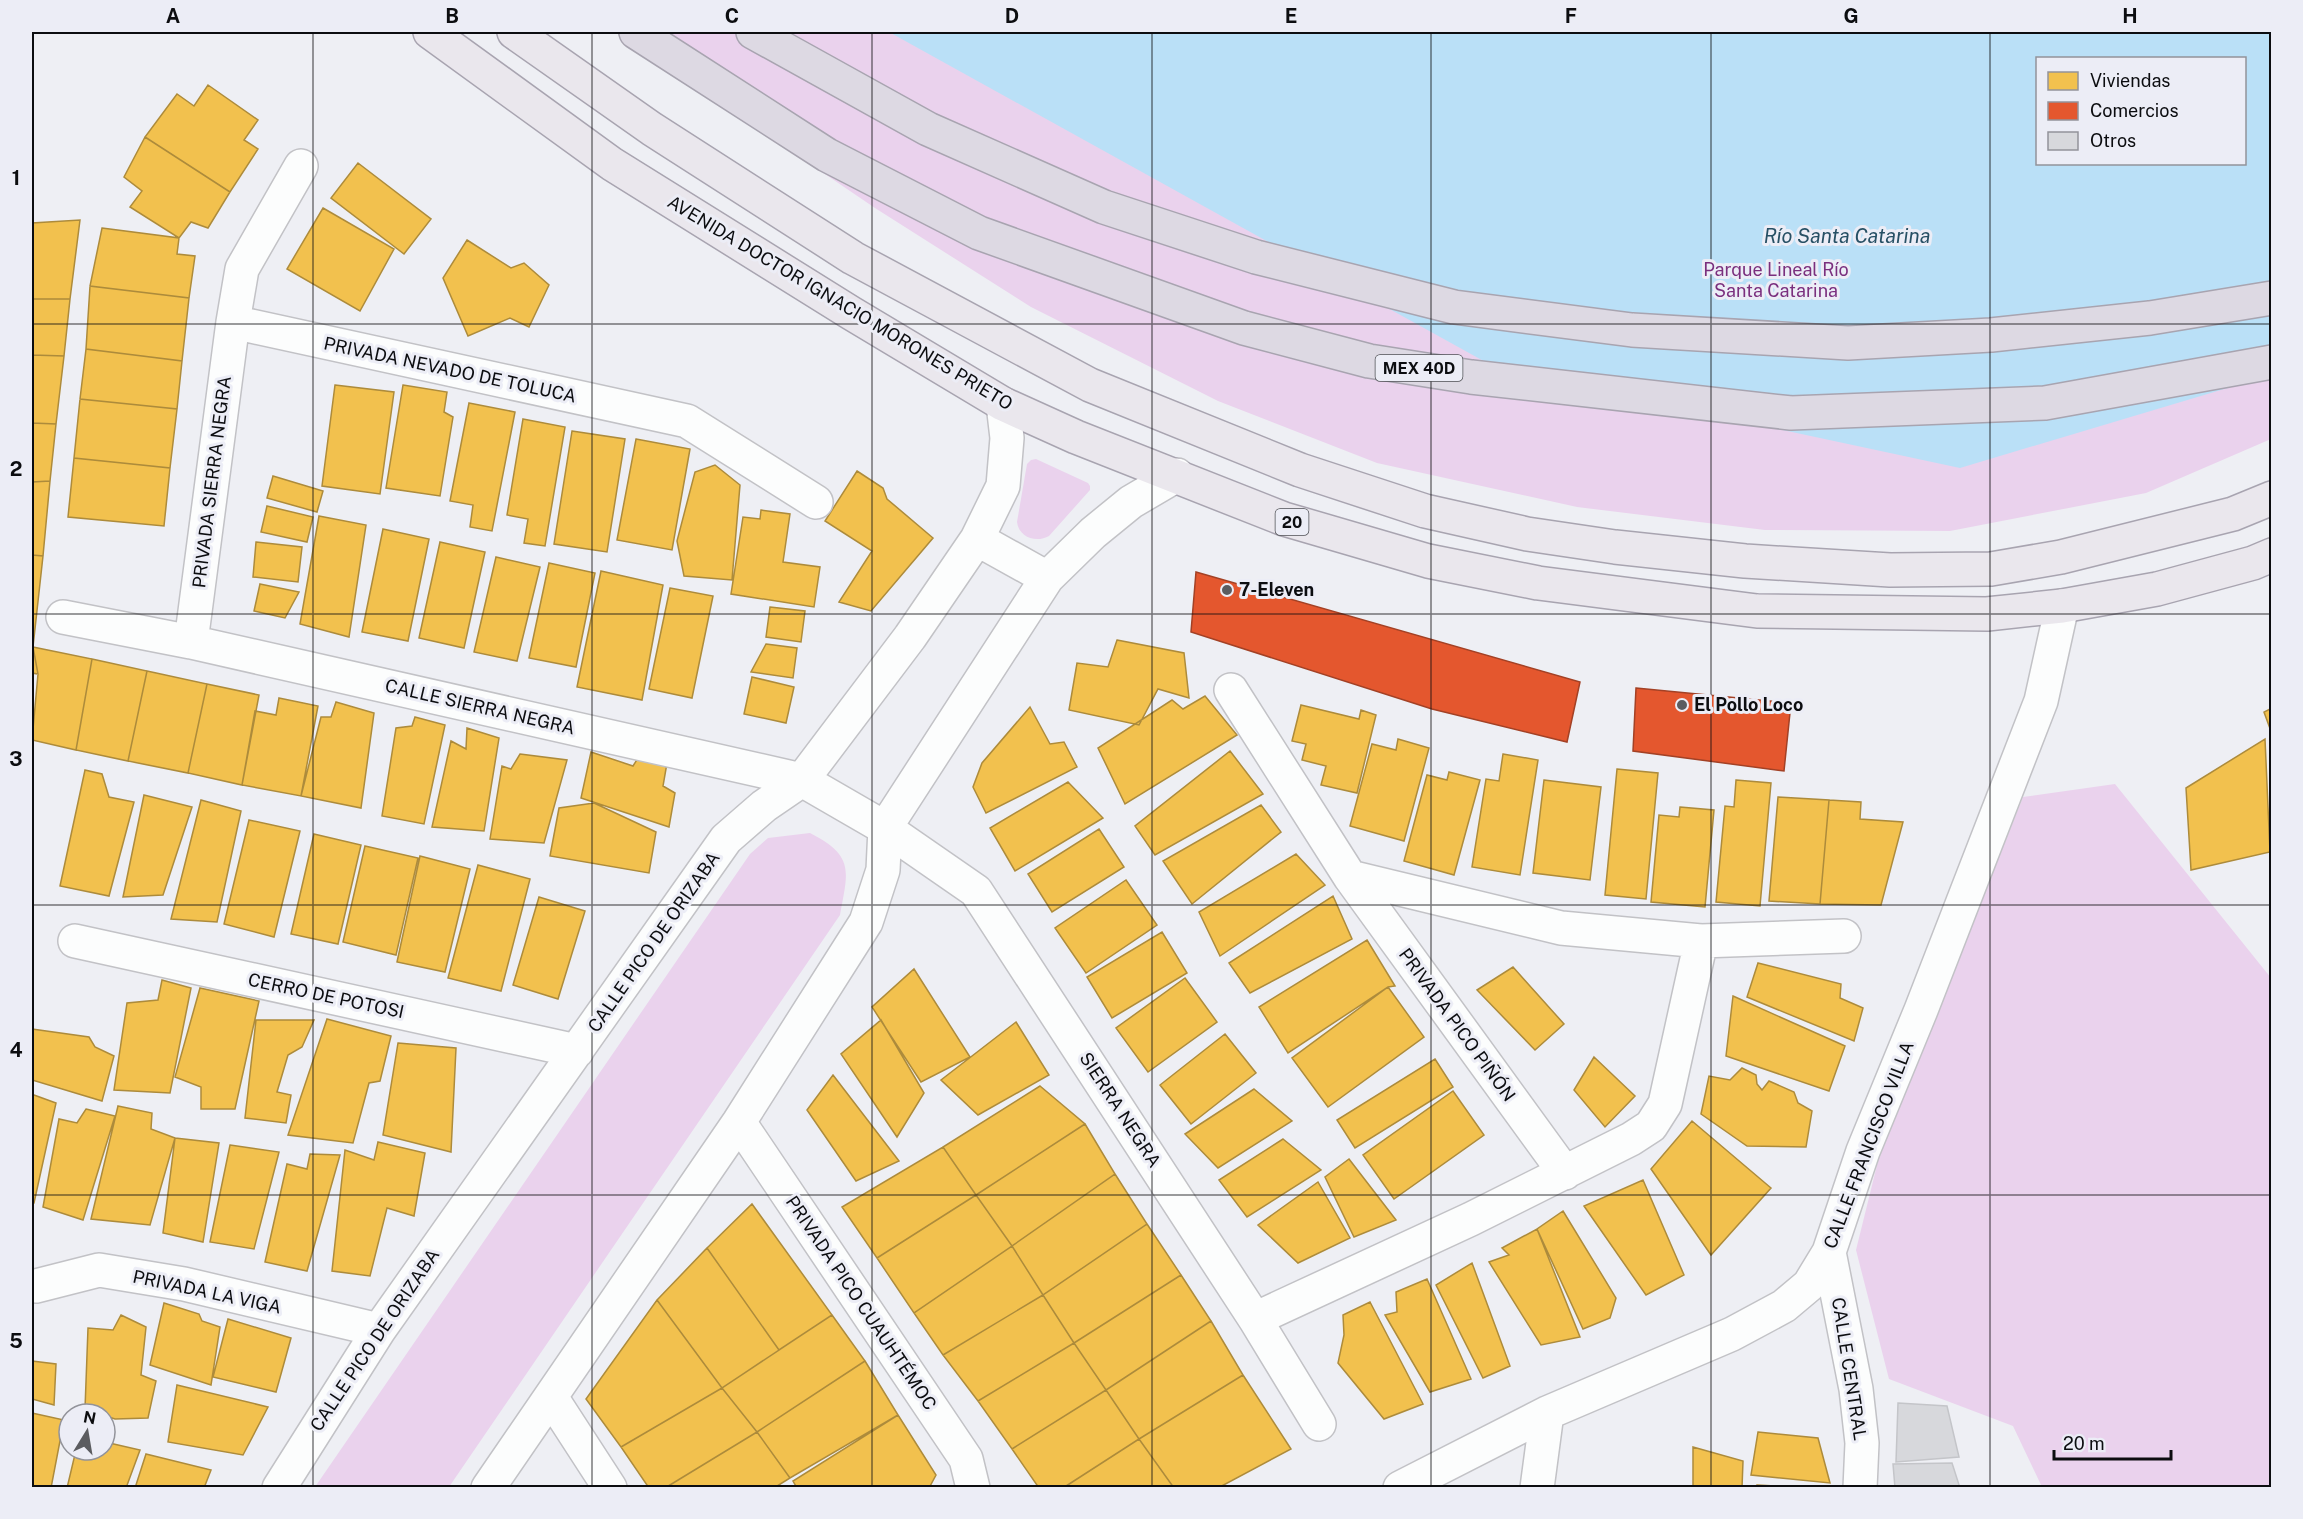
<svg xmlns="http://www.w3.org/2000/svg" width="2303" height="1519" font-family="'Public Sans',sans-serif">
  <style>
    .green { fill: #ead2ed; fill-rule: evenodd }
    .water { fill: #bae0f7; fill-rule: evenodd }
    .homes { fill: #f2c14e; stroke: #ad8b3b; stroke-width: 1.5 }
    .shops { fill: #e4572e; stroke: #a34125; stroke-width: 1.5 }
    .building { fill: #d7d8dc; stroke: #c4c5c9; stroke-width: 1.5 }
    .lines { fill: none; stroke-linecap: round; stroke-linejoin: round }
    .minor-casing { stroke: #c2c2c6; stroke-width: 36 }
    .primary-casing { stroke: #a8a4b0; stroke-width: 36 }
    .motorway-casing { stroke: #a8a4b0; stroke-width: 36 }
    .minor { stroke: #fcfdfd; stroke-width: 33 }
    .primary { stroke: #eae7ed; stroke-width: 33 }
    .motorway { stroke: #ddd9e3; stroke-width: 33 }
    .grid { fill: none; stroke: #0c0d10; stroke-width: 1.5; stroke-opacity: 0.55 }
    .poi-dot { fill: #5b5c60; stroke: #ecedf6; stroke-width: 2 }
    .labels { text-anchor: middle; stroke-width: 6; stroke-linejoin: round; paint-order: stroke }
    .shield { fill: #ecedf6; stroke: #4f5055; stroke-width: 1.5 }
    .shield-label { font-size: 16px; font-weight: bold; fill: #0c0d10 }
    .park-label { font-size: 18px; fill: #7a2f7e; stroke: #ecedf6 }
    .street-label { font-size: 18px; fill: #0c0d10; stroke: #ecedf6 }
    .poi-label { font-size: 18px; font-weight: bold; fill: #0c0d10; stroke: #ecedf6; text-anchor: start }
    .water-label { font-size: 20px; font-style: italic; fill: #275065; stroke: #ecedf6 }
    .neatline { fill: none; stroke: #0c0d10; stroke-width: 2 }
    .grid-label { font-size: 20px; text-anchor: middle; font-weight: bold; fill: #0c0d10 }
  </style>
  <rect width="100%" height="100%" fill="#eeeff4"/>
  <!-- green -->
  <path class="green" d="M 616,32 L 2271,32 L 2271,439 L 2146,493 L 1950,531 L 1765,530 L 1577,507 L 1377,463 L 1218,401 L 1031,307 L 875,208 ZM 2038,58 L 2244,58 L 2244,164 L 2038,164 Z
    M 1036,459 L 1088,483 L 1090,486 L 1090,490 L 1049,536 C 1037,543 1019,538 1017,522 L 1027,464 L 1031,460 Z
    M 2115,784 L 2271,978 L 2271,1487 L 2042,1487 L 2013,1426 L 1889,1379 L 1856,1250 L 1879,1157 L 2023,797 Z
    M 810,833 C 855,856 848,871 840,915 L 449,1487 L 315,1487 L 750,854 L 768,838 Z"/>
  <!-- water -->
  <path class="water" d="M 889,32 L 2271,32 L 2271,375 L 1960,468 L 1498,369 ZM 2038,58 L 2244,58 L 2244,164 L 2038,164 Z"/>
  <!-- homes -->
  <path class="homes" d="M 208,85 L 258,120 L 244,140 L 258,149 L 230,192 L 145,137 L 177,94 L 194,106 Z
    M 145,137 L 230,192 L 208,228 L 191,222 L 179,238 L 130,207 L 142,191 L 124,177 Z
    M 358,163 L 431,219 L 404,254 L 331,198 Z
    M 323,208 L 394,249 L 360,311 L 287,269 Z
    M 80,220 L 70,299 L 32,299 L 32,223 Z
    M 102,228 L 179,238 L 177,254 L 195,256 L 189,298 L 90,286 Z
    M 467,240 L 511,268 L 524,263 L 549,285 L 529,327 L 510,318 L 468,336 L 443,278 Z
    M 90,286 L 189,298 L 182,361 L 86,349 Z
    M 32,299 L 70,299 L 64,356 L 32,355 Z
    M 86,349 L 182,361 L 177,409 L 80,399 Z
    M 32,355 L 64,356 L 56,424 L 32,423 Z
    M 335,385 L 394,392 L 380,494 L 322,486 Z
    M 403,385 L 447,392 L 444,412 L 453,417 L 440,496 L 386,488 Z
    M 80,399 L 177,409 L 170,468 L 74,458 Z
    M 469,403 L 515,412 L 492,531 L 470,527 L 473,505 L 450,501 Z
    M 523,419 L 565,427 L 545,546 L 524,543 L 528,519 L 507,515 Z
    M 32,423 L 56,424 L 50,481 L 32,482 Z
    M 572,431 L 625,439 L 607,552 L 554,544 Z
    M 636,439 L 690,449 L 672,550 L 617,540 Z
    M 74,458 L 170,468 L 164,526 L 68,517 Z
    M 715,465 L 740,485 L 732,580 L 684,576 L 677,541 L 695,472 Z
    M 857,471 L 883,488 L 887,499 L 933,538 L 871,611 L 839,602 L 872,551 L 825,521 Z
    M 273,476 L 323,491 L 317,512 L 267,498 Z
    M 50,481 L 43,556 L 32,555 L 32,482 Z
    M 267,506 L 313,517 L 307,542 L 261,532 Z
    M 761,510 L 790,514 L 783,562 L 820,567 L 814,607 L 731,594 L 743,517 L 760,519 Z
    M 319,516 L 366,525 L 349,637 L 300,624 Z
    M 383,529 L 429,539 L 408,641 L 362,632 Z
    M 256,542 L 302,547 L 298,582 L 253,577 Z
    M 440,542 L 485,552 L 464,648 L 419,638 Z
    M 32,555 L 43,556 L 33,647 L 38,674 L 32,673 Z
    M 496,557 L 540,567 L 517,661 L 474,652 Z
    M 549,563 L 595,573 L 576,667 L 529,658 Z
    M 601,571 L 663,585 L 642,700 L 577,687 Z
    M 260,584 L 299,592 L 285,618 L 254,611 Z
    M 670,588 L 713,596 L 692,698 L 649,689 Z
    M 770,607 L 805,611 L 801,642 L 766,637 Z
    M 1117,640 L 1184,653 L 1189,698 L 1158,689 L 1139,725 L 1069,710 L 1077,663 L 1108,667 Z
    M 766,644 L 797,648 L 793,678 L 751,672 Z
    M 33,647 L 92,659 L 76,750 L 32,740 L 38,674 Z
    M 92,659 L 147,671 L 128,761 L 76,750 Z
    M 147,671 L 207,684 L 188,773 L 128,761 Z
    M 752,677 L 794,687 L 786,723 L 744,714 Z
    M 207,684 L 259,695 L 242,785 L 188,773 Z
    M 1205,696 L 1237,735 L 1125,804 L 1098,748 L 1172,700 L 1183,709 Z
    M 279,698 L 318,706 L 301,796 L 242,785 L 255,711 L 276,715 Z
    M 336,702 L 374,713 L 361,808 L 301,796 L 321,717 L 331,717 Z
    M 1301,705 L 1359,719 L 1361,710 L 1376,715 L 1357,793 L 1321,785 L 1326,766 L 1302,760 L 1306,744 L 1292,741 Z
    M 1030,707 L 1050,744 L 1064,742 L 1077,767 L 986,813 L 973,787 L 982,763 Z
    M 2272,708 L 2272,734 L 2264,712 Z
    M 415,717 L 445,725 L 424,824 L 382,816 L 396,728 L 412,726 Z
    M 467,728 L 499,738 L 484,831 L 432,827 L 451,741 L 466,749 Z
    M 1398,739 L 1429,748 L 1404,841 L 1350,826 L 1372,744 L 1396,750 Z
    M 2265,739 L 2270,852 L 2191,870 L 2186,788 Z
    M 1230,751 L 1263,794 L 1155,855 L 1135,826 Z
    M 591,752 L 633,766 L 638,758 L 667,763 L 663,786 L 675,793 L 669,827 L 581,798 Z
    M 520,754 L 567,760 L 544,843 L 490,839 L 502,766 L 511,769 Z
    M 1503,754 L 1538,760 L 1520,875 L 1472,867 L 1486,779 L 1499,781 Z
    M 1617,769 L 1658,773 L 1646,899 L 1605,895 Z
    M 85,770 L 102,774 L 109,797 L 134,802 L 109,896 L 60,886 Z
    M 1449,772 L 1480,780 L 1454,875 L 1404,861 L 1427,775 L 1447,780 Z
    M 1544,780 L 1601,787 L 1590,880 L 1533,873 Z
    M 1736,780 L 1771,783 L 1760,906 L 1716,902 L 1725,806 L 1734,807 Z
    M 1068,782 L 1103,818 L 1015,871 L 990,828 Z
    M 144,795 L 192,807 L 163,895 L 123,897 Z
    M 1778,797 L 1829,800 L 1820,904 L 1769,901 Z
    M 201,800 L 241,811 L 217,922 L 171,919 Z
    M 1829,800 L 1861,802 L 1860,819 L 1903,822 L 1881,905 L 1820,904 Z
    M 594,803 L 656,832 L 649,873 L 550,856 L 559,808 Z
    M 1261,805 L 1281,832 L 1192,904 L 1163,861 Z
    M 1680,807 L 1714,810 L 1705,907 L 1651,902 L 1659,815 L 1679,817 Z
    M 249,820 L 300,831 L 274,937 L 224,924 Z
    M 1099,829 L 1124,867 L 1052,912 L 1028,874 Z
    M 314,834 L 361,845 L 338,944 L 291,934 Z
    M 365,846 L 418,858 L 396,955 L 343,942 Z
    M 1296,854 L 1325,885 L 1220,956 L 1199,912 Z
    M 420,856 L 470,869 L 445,972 L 397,962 Z
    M 478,865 L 530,879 L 501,991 L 448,978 Z
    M 1126,880 L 1157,925 L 1086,973 L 1055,928 Z
    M 1333,896 L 1352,939 L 1250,993 L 1229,963 Z
    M 539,897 L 585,911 L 558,999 L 513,985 Z
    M 1162,932 L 1187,973 L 1112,1018 L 1087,977 Z
    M 1367,940 L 1395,986 L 1388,987 L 1288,1053 L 1259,1007 Z
    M 1758,963 L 1841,984 L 1840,998 L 1863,1008 L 1854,1041 L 1747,997 Z
    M 1513,967 L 1564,1024 L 1535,1050 L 1477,990 Z
    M 914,969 L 970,1057 L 921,1082 L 872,1007 Z
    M 1185,978 L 1217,1022 L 1148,1072 L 1116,1028 Z
    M 162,980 L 191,988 L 170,1093 L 114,1090 L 127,1003 L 158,1000 Z
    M 1388,987 L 1424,1037 L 1328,1107 L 1292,1058 Z
    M 200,988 L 259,1001 L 235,1109 L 201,1109 L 201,1087 L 175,1077 Z
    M 1733,996 L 1845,1046 L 1829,1091 L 1726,1056 Z
    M 327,1019 L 391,1036 L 380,1081 L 369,1083 L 353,1143 L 288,1135 Z
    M 256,1020 L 314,1020 L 302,1047 L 288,1055 L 277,1092 L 291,1095 L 286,1123 L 245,1118 Z
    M 881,1020 L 924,1093 L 897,1137 L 841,1054 Z
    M 1016,1022 L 1049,1075 L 978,1115 L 941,1080 Z
    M 32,1029 L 89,1037 L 95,1047 L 114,1056 L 102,1101 L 32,1080 Z
    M 1225,1034 L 1256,1073 L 1191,1124 L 1160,1085 Z
    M 398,1043 L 456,1048 L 451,1152 L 383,1135 Z
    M 1594,1057 L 1635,1096 L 1605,1127 L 1574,1090 Z
    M 1435,1059 L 1453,1087 L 1355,1148 L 1337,1120 Z
    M 1742,1068 L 1756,1075 L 1757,1084 L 1762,1090 L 1769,1081 L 1794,1092 L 1798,1103 L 1812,1111 L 1806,1147 L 1747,1146 L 1701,1114 L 1709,1076 L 1730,1080 Z
    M 833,1075 L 899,1161 L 856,1181 L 807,1110 Z
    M 1040,1086 L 1085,1124 L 976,1195 L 943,1147 Z
    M 1254,1089 L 1292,1121 L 1218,1168 L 1185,1134 Z
    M 1453,1091 L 1484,1135 L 1394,1199 L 1363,1155 Z
    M 34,1095 L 56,1103 L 34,1203 L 32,1203 L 32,1097 Z
    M 118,1106 L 152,1113 L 151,1129 L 175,1138 L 150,1225 L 91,1219 Z
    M 86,1109 L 115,1116 L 83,1220 L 43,1207 L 59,1119 L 77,1123 Z
    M 1692,1121 L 1771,1188 L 1711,1255 L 1651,1169 Z
    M 1085,1124 L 1115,1174 L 1012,1246 L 976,1195 Z
    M 175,1138 L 219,1143 L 203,1242 L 163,1233 Z
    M 1283,1139 L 1321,1170 L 1247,1217 L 1219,1180 Z
    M 378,1142 L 425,1153 L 414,1216 L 387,1208 L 370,1276 L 332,1271 L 345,1150 L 374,1160 Z
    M 230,1145 L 279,1152 L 254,1249 L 210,1242 Z
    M 943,1147 L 976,1195 L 877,1258 L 842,1207 Z
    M 310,1154 L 340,1155 L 307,1271 L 265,1262 L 287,1164 L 307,1169 Z
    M 1349,1159 L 1396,1220 L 1354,1237 L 1325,1177 Z
    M 1115,1174 L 1147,1224 L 1043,1295 L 1012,1246 Z
    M 1643,1180 L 1684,1275 L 1646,1295 L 1584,1206 Z
    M 1318,1182 L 1350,1238 L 1298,1263 L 1258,1225 Z
    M 976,1195 L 1012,1246 L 914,1313 L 877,1258 Z
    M 752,1204 L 832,1315 L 779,1350 L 707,1248 Z
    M 1563,1211 L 1616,1298 L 1610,1318 L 1583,1329 L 1537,1229 Z
    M 1147,1224 L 1181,1275 L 1074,1343 L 1043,1295 Z
    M 1537,1229 L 1580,1337 L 1541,1345 L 1489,1262 L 1509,1255 L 1502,1248 Z
    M 1012,1246 L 1043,1295 L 943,1355 L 914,1313 Z
    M 707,1248 L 779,1350 L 722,1388 L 657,1300 Z
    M 1472,1263 L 1510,1366 L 1483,1378 L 1436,1285 Z
    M 1181,1275 L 1211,1321 L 1106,1390 L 1074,1343 Z
    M 1427,1279 L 1471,1379 L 1430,1392 L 1385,1315 L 1397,1312 L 1396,1292 Z
    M 1043,1295 L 1074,1343 L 978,1401 L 943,1355 Z
    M 657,1300 L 722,1388 L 621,1447 L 586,1399 Z
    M 1370,1302 L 1423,1404 L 1384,1419 L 1338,1363 L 1344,1335 L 1343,1315 Z
    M 164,1303 L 199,1314 L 202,1321 L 220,1327 L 211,1385 L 150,1365 Z
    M 121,1315 L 146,1327 L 141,1375 L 156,1381 L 148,1418 L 115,1419 L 85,1409 L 88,1328 L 113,1330 Z
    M 832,1315 L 865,1361 L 757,1432 L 722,1388 Z
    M 228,1319 L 291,1338 L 276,1392 L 213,1377 Z
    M 1211,1321 L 1243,1375 L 1139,1439 L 1106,1390 Z
    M 1074,1343 L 1106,1390 L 1012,1449 L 978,1401 Z
    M 32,1361 L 56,1364 L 54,1405 L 32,1399 Z
    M 865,1361 L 898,1415 L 790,1478 L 757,1432 Z
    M 1243,1375 L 1291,1449 L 1218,1488 L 1174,1488 L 1139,1439 Z
    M 177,1385 L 268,1407 L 243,1455 L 168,1442 Z
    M 722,1388 L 757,1432 L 665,1488 L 649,1488 L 621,1447 Z
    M 1106,1390 L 1139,1439 L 1063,1488 L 1039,1488 L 1012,1449 Z
    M 32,1413 L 64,1420 L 51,1488 L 32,1488 Z
    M 898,1415 L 936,1475 L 929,1488 L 797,1488 L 793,1481 Z
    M 757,1432 L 790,1478 L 774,1488 L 665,1488 Z
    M 1758,1432 L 1818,1438 L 1830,1483 L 1751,1475 Z
    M 1139,1439 L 1174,1488 L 1063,1488 Z
    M 105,1442 L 140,1450 L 126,1488 L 67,1488 L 76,1450 L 91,1450 L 98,1455 L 100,1450 L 105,1450 Z
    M 1693,1447 L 1743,1461 L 1742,1488 L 1693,1488 Z
    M 146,1454 L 211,1470 L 204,1488 L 135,1488 Z
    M 1757,1485 L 1808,1488 L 1757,1488 Z"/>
  <!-- shops -->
  <path class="shops" d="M 1196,572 L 1580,682 L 1567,742 L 1432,709 L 1191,632 Z
    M 1636,688 L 1791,703 L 1784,771 L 1633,751 Z"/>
  <!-- building -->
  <path class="building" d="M 1898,1403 L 1947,1406 L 1959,1457 L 1896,1462 Z
    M 1952,1463 L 1960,1488 L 1895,1488 L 1893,1464 Z"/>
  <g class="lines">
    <defs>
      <path id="minor" d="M 233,322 L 687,421 L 816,502
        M 977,539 L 1047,578
        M 63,617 L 191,642 L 802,780 L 885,828 L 976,891 L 1255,1319 L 1319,1424
        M 191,642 L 233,322 L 242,269 L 301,166
        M 1231,690 L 1350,877 L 1565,1173
        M 1350,877 L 1561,928 L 1701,941 L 1844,936
        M 75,941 L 577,1051
        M 739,1122 L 966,1459 L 973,1488
        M 1829,1252 L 1856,1389 L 1862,1443 L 1860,1488
        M 36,1286 L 99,1270 L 184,1284 L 379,1330
        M 1255,1319 L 1471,1219 L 1631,1139 L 1651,1126 L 1665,1104 L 1701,941
        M 551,1397 L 610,1488
        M 279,1488 L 379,1330 L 726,839 L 764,806 L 802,780 L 910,637 L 977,539 L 1003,486 L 1007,438 L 1003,404
        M 488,1488 L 739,1122 L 866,922 L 883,870 L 885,828 L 1047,578 L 1093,533 L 1131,502 L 1177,475
        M 1400,1488 L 1547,1413 L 1732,1334 L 1784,1306 L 1809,1285 L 1829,1252 L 1863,1151 L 1921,1010 L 2041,701 L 2062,606
        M 1537,1488 L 1547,1413"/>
      <path id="primary" d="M 430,32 L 612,164 L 851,313 L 1003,404 L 1076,437 L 1284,519 L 1428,561 L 1538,583 L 1757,611 L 1987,614 L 2062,606 L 2157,589 L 2253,563 L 2272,555
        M 514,32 L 652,129 L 853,258 L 1090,385 L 1300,470 L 1425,511 L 1527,534 L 1615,547 L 1745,561 L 1890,570 L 1991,569 L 2061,557 L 2233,514 L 2272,498"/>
      <path id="motorway" d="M 636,32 L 827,155 L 979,233 L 1244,328 L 1369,361 L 1471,377 L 1791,413 L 2045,403 L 2272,362
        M 753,32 L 928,129 L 1104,207 L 1256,257 L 1454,307 L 1632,330 L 1848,343 L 1991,335 L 2150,318 L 2272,298"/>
    </defs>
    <!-- minor casing -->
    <use href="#minor" class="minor-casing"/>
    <!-- primary casing -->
    <use href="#primary" class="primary-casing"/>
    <!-- motorway casing -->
    <use href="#motorway" class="motorway-casing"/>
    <!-- minor -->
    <use href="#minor" class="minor"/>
    <!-- primary -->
    <use href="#primary" class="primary"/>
    <!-- motorway -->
    <use href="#motorway" class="motorway"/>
  </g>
  <!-- grid -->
  <path class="grid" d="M 313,32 L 313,1488M 592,32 L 592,1488M 872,32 L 872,1488M 1152,32 L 1152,1488M 1431,32 L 1431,1488M 1711,32 L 1711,1488M 1990,32 L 1990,1488M 32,324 L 2272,324M 32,614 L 2272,614M 32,905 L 2272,905M 32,1195 L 2272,1195"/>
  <!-- markers -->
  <g class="poi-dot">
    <circle cx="1227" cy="590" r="6"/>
    <circle cx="1682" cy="705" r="6"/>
  </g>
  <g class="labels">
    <!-- shield labels -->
    <g class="shield">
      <rect x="1375.5" y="355" width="87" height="26" rx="4.5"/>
      <rect x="1275.5" y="509" width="33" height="26" rx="4.5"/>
    </g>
    <g class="shield-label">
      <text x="1419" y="374">MEX 40D</text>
      <text x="1292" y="528">20</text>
    </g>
    <!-- park labels -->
    <g class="park-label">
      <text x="1776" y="276">Parque Lineal Río<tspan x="1776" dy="21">Santa Catarina</tspan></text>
    </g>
    <!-- street labels -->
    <g class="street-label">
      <text transform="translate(840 303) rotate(31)" y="6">AVENIDA DOCTOR IGNACIO MORONES PRIETO</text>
      <text transform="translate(450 370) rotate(12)" y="6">PRIVADA NEVADO DE TOLUCA</text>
      <text transform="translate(212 482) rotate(-83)" y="6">PRIVADA SIERRA NEGRA</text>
      <text transform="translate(480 707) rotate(13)" y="6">CALLE SIERRA NEGRA</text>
      <text transform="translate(654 942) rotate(-55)" y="6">CALLE PICO DE ORIZABA</text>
      <text transform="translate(326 996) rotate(12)" y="6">CERRO DE POTOSI</text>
      <text transform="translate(1457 1025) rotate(54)" y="6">PRIVADA PICO PIÑÓN</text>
      <text transform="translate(1120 1110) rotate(57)" y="6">SIERRA NEGRA</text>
      <text transform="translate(1869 1145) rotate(-69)" y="6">CALLE FRANCISCO VILLA</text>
      <text transform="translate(207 1292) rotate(12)" y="6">PRIVADA LA VIGA</text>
      <text transform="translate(861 1303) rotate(56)" y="6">PRIVADA PICO CUAUHTÉMOC</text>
      <text transform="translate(375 1340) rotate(-56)" y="6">CALLE PICO DE ORIZABA</text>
      <text transform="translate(1849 1369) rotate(81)" y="6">CALLE CENTRAL</text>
    </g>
    <!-- poi labels -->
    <g class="poi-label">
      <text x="1239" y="596">7-Eleven</text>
      <text x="1694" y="711">El Pollo Loco</text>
    </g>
    <!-- water labels -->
    <g class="water-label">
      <text x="1847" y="243">Río Santa Catarina</text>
    </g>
  </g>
  <!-- border -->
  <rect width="2303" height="1519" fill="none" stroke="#ecedf6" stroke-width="66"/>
  <!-- legend -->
  <rect x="2036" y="57" width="210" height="108" fill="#ecedf6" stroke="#92939a" stroke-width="1.5"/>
  <rect x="2048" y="72" width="30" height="18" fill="#f2c14e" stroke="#92939a" stroke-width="1.5"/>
  <text x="2090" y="87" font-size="18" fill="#0c0d10">Viviendas</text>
  <rect x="2048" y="102" width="30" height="18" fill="#e4572e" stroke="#92939a" stroke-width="1.5"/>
  <text x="2090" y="117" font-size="18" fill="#0c0d10">Comercios</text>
  <rect x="2048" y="132" width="30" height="18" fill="#d7d8dc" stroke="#92939a" stroke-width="1.5"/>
  <text x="2090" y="147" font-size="18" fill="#0c0d10">Otros</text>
  <!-- north arrow -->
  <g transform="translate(87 1432) rotate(11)"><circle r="28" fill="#ecedf6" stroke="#92939a" stroke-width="1.5"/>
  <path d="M0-4.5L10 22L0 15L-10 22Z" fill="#5b5c60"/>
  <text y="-9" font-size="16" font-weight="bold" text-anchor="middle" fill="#0c0d10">N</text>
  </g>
  <!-- scale -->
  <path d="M2054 1450v9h117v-9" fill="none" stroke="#0c0d10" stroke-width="3"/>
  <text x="2063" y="1450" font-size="18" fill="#0c0d10" stroke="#ecedf6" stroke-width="4.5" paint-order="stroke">20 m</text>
  <rect x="33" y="33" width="2237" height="1453" class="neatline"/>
  <g class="grid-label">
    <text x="173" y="23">A</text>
    <text x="452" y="23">B</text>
    <text x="732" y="23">C</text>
    <text x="1012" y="23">D</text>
    <text x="1291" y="23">E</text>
    <text x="1571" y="23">F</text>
    <text x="1851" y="23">G</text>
    <text x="2130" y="23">H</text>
    <text x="16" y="185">1</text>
    <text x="16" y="476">2</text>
    <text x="16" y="766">3</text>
    <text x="16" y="1057">4</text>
    <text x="16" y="1348">5</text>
  </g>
</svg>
